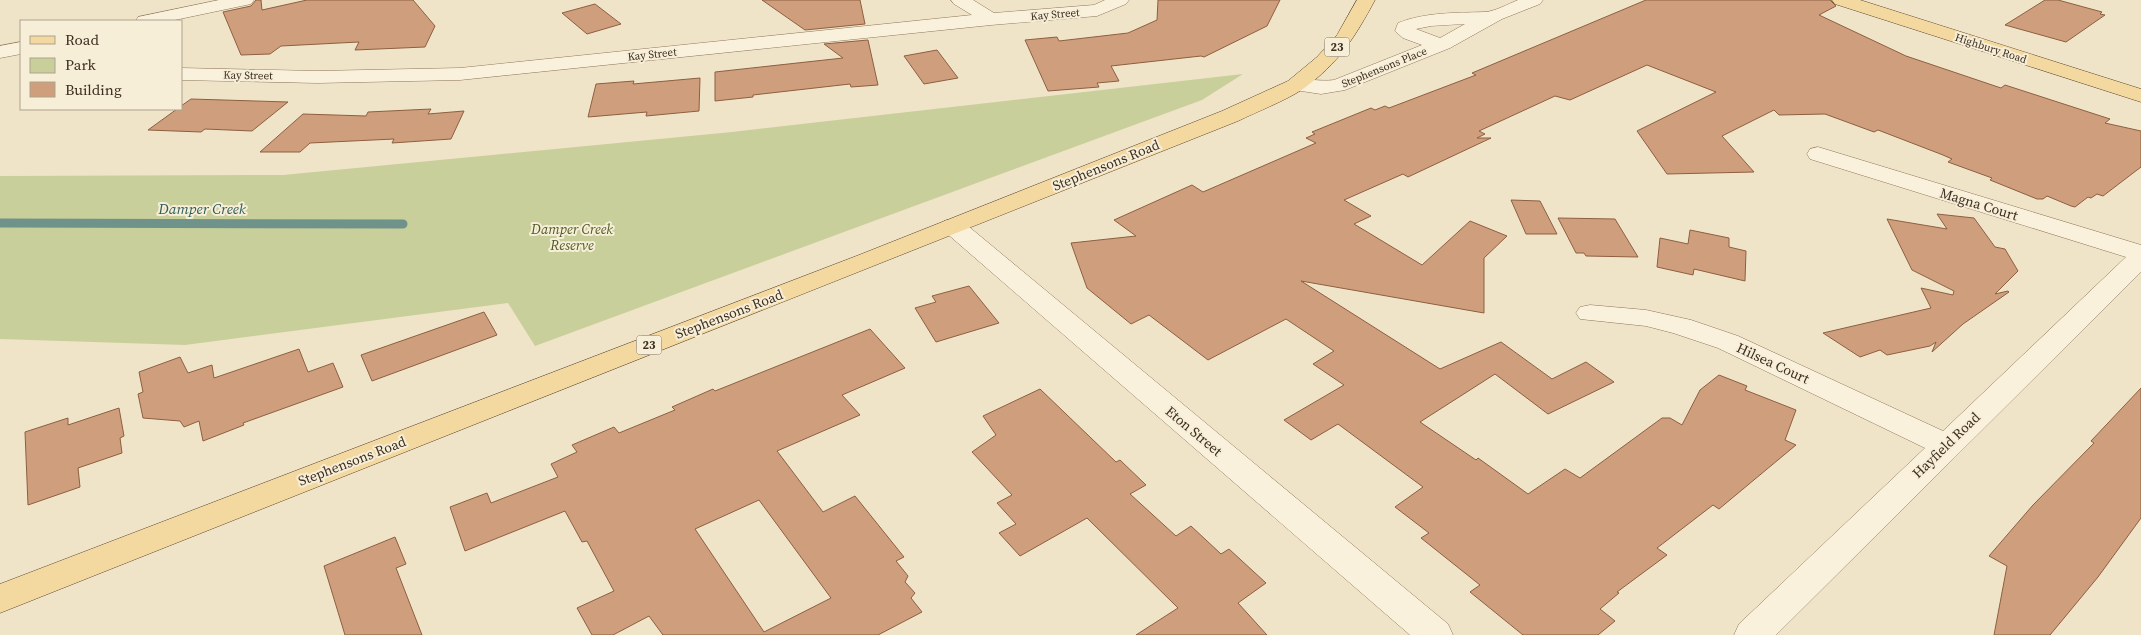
<svg xmlns="http://www.w3.org/2000/svg" width="2141" height="635" font-family="'Source Serif 4',serif">
  <style>
    .green { fill: #c9cf9b }
    .lines { fill: none; stroke-linecap: round; stroke-linejoin: round }
    .stream { stroke: #6f938a; stroke-width: 9 }
    .building { fill: #cf9f7d; stroke: #8d5f41; fill-rule: evenodd }
    .minor-casing { stroke: #8d765c; stroke-width: 1 }
    .major-casing { stroke: #5b4430; stroke-width: 1 }
    .minor { fill: #faf1dc; fill-rule: evenodd }
    .major { fill: #f3d9a0; fill-rule: evenodd }
    .labels { text-anchor: middle; stroke-width: 4; stroke-linejoin: round; paint-order: stroke }
    .far-street-label { font-size: 11px; fill: #3d2e20; stroke: #f7eed8 }
    .shield { fill: #f7eed8; stroke: #756857; stroke-width: 1 }
    .shield-label { font-size: 12px; font-weight: bold; fill: #3d2e20 }
    .street-label { font-size: 14px; fill: #3d2e20; stroke: #f7eed8 }
    .park-label { font-size: 14px; font-style: italic; fill: #4d5a26; stroke: #f7eed8 }
    .water-label { font-size: 15px; font-style: italic; fill: #2f5d5a; stroke: #f7eed8 }
  </style>
  <rect width="100%" height="100%" fill="#f0e4c8"/>
  <!-- green -->
  <path class="green" d="M 1243,74 L 1202,100 L 535,346 L 508,303 L 185,345 L 0,339 L 0,176 L 283,175 L 732,132 Z"/>
  <g class="lines">
    <!-- stream -->
    <path class="stream" d="M 0,223 L 403,224"/>
  </g>
  <!-- building -->
  <path class="building" d="M 256,0 L 261,0 L 262,10 L 307,0 L 413,0 L 435,26 L 425,47 L 355,50 L 359,42 L 281,46 L 270,54 L 241,55 L 223,12 L 251,6 Z
    M 762,0 L 860,0 L 865,24 L 805,30 Z
    M 1158,0 L 1280,0 L 1267,26 L 1204,57 L 1201,56 L 1111,66 L 1119,81 L 1097,83 L 1099,87 L 1048,91 L 1025,40 L 1057,37 L 1059,41 L 1128,33 L 1157,20 Z
    M 1646,0 L 1830,0 L 1836,6 L 1819,15 L 1906,56 L 2001,88 L 2005,85 L 2110,119 L 2105,123 L 2141,131 L 2141,167 L 2103,196 L 2097,194 L 2091,198 L 2088,197 L 2075,207 L 2071,206 L 2047,196 L 2043,199 L 2037,199 L 1990,180 L 1992,178 L 1948,162 L 1952,159 L 1943,155 L 1878,130 L 1874,132 L 1825,114 L 1779,115 L 1774,110 L 1722,136 L 1754,172 L 1667,174 L 1637,131 L 1716,92 L 1647,65 L 1570,100 L 1555,96 L 1479,131 L 1485,134 L 1477,138 L 1491,138 L 1408,177 L 1403,174 L 1344,200 L 1371,216 L 1354,224 L 1422,265 L 1470,221 L 1507,236 L 1484,258 L 1484,313 L 1301,281 L 1440,369 L 1501,342 L 1552,379 L 1586,362 L 1614,382 L 1548,414 L 1495,374 L 1420,422 L 1476,460 L 1478,458 L 1528,494 L 1565,469 L 1580,478 L 1662,418 L 1670,418 L 1682,425 L 1700,390 L 1719,375 L 1747,386 L 1745,390 L 1796,410 L 1785,440 L 1796,445 L 1719,509 L 1713,505 L 1657,548 L 1667,555 L 1617,592 L 1619,593 L 1600,609 L 1615,621 L 1598,635 L 1523,635 L 1470,592 L 1480,585 L 1421,538 L 1429,533 L 1395,507 L 1423,487 L 1338,424 L 1311,440 L 1284,420 L 1344,385 L 1313,364 L 1334,351 L 1286,319 L 1208,360 L 1149,315 L 1131,324 L 1087,288 L 1071,243 L 1136,236 L 1114,220 L 1192,185 L 1203,192 L 1316,143 L 1306,138 L 1315,134 L 1312,132 L 1371,108 L 1375,110 L 1385,106 L 1389,108 L 1476,75 L 1472,73 Z
    M 2045,0 L 2058,0 L 2102,12 L 2100,14 L 2105,15 L 2066,42 L 2005,25 Z
    M 595,4 L 621,24 L 587,34 L 562,13 Z
    M 868,40 L 878,85 L 851,87 L 850,84 L 753,95 L 753,97 L 715,101 L 715,72 L 843,58 L 824,44 Z
    M 937,50 L 958,78 L 924,84 L 904,56 Z
    M 700,78 L 699,111 L 646,116 L 647,112 L 588,117 L 596,84 L 634,81 L 633,84 Z
    M 191,99 L 288,102 L 252,131 L 205,129 L 201,132 L 148,130 L 177,109 L 181,109 L 181,106 Z
    M 431,109 L 428,114 L 464,111 L 451,139 L 392,143 L 394,139 L 310,143 L 300,152 L 260,152 L 303,114 L 366,116 L 368,112 Z
    M 1511,200 L 1540,201 L 1557,234 L 1526,234 Z
    M 1937,214 L 1974,218 L 1995,247 L 2005,249 L 2018,271 L 1995,294 L 2008,291 L 2009,292 L 1963,324 L 1932,352 L 1936,342 L 1930,346 L 1887,355 L 1880,350 L 1860,357 L 1823,333 L 1931,308 L 1921,288 L 1953,295 L 1954,291 L 1912,270 L 1887,219 L 1947,229 Z
    M 1558,218 L 1615,219 L 1638,257 L 1586,256 L 1584,253 L 1576,253 Z
    M 1690,230 L 1729,238 L 1729,247 L 1746,251 L 1745,281 L 1694,269 L 1693,275 L 1657,267 L 1660,238 L 1688,244 Z
    M 969,286 L 999,323 L 936,342 L 915,308 L 936,302 L 932,296 Z
    M 484,312 L 497,335 L 372,381 L 361,355 Z
    M 870,329 L 905,368 L 842,395 L 860,415 L 777,451 L 823,512 L 855,496 L 904,557 L 896,561 L 908,576 L 905,582 L 915,593 L 911,598 L 922,612 L 878,635 L 663,635 L 649,616 L 613,635 L 592,635 L 577,608 L 614,591 L 587,541 L 582,542 L 565,511 L 465,551 L 450,507 L 487,493 L 491,503 L 558,477 L 551,464 L 577,452 L 572,445 L 614,427 L 619,433 L 675,410 L 672,407 L 713,389 L 715,391 ZM 759,500 L 831,598 L 764,632 L 695,529 Z
    M 299,349 L 308,372 L 333,363 L 343,387 L 243,423 L 244,425 L 203,441 L 199,421 L 184,427 L 180,421 L 143,418 L 138,394 L 143,392 L 139,372 L 180,357 L 188,373 L 212,365 L 214,378 Z
    M 2141,388 L 2141,518 L 2098,577 L 2050,635 L 1994,635 L 2007,566 L 1989,556 L 2033,505 L 2094,443 L 2091,441 Z
    M 1040,389 L 1116,462 L 1120,460 L 1146,485 L 1130,494 L 1176,536 L 1191,526 L 1221,554 L 1229,549 L 1266,583 L 1238,603 L 1267,635 L 1136,635 L 1178,608 L 1087,518 L 1020,556 L 999,533 L 1016,524 L 997,503 L 1012,495 L 972,452 L 996,435 L 983,416 Z
    M 119,408 L 124,436 L 120,438 L 122,453 L 78,468 L 80,487 L 28,505 L 25,432 L 68,418 L 68,425 Z
    M 395,537 L 406,564 L 396,568 L 422,635 L 345,635 L 324,566 Z"/>
  <g class="lines">
    <defs>
      <path id="minor" d="M 219,0 L 254,0 L 251,4 L 170,21 L 136,21 L 138,17 Z
        M 951,0 L 973,0 L 994,13 L 1094,5 L 1105,0 L 1129,0 L 1126,4 L 1097,16 L 991,25 L 460,80 L 317,83 L 181,80 L 181,68 L 317,71 L 460,68 L 972,15 L 954,4 Z
        M 1518,0 L 1543,0 L 1540,4 L 1502,19 L 1450,48 L 1345,90 L 1321,94 L 1288,89 L 1285,85 L 1288,81 C 1303,77 1319,82 1334,80 L 1422,45 L 1403,38 L 1395,31 L 1398,23 C 1425,12 1456,13 1484,12 C 1494,12 1508,4 1518,0 ZM 1465,24 L 1440,38 L 1416,29 L 1431,26 Z
        M 21,42 L 21,54 L 0,58 L 0,46 Z
        M 1818,147 L 2141,245 L 2141,272 L 1776,635 L 1734,635 L 1739,624 L 1925,448 L 1718,348 L 1673,333 L 1646,326 L 1580,319 L 1576,313 L 1580,307 L 1590,305 L 1646,310 L 1691,320 L 1738,336 L 1943,431 L 2126,257 L 1810,159 L 1807,154 L 1810,149 Z
        M 953,219 L 962,221 L 1448,624 L 1453,635 L 1410,635 L 944,231 L 941,226 L 944,221 Z"/>
      <path id="major" d="M 1357,0 L 1375,0 C 1355,37 1339,63 1303,89 C 1285,101 1258,111 1238,121 L 0,613 L 0,584 L 859,255 L 1222,111 L 1288,81 L 1317,57 L 1337,35 Z
        M 1832,0 L 1860,0 L 2141,89 L 2141,102 L 1835,4 Z"/>
    </defs>
    <!-- minor casing -->
    <use href="#minor" class="minor-casing"/>
    <!-- major casing -->
    <use href="#major" class="major-casing"/>
    <!-- minor -->
    <use href="#minor" class="minor"/>
    <!-- major -->
    <use href="#major" class="major"/>
  </g>
  <g class="labels">
    <!-- far-street labels -->
    <g class="far-street-label">
      <text transform="translate(1055 14) rotate(-5)" y="4">Kay Street</text>
      <text transform="translate(1991 48) rotate(18)" y="4">Highbury Road</text>
      <text transform="translate(652 54) rotate(-6)" y="4">Kay Street</text>
      <text transform="translate(1384 67) rotate(-22)" y="4">Stephensons Place</text>
      <text transform="translate(248 75) rotate(1)" y="4">Kay Street</text>
    </g>
    <!-- shield labels -->
    <g class="shield">
      <rect x="1324.5" y="37.5" width="25" height="19" rx="4"/>
      <rect x="636.5" y="335.5" width="25" height="19" rx="4"/>
    </g>
    <g class="shield-label">
      <text x="1337" y="51">23</text>
      <text x="649" y="349">23</text>
    </g>
    <!-- street labels -->
    <g class="street-label">
      <text transform="translate(1106 165) rotate(-22)" y="5">Stephensons Road</text>
      <text transform="translate(1979 204) rotate(17)" y="5">Magna Court</text>
      <text transform="translate(729 314) rotate(-21)" y="5">Stephensons Road</text>
      <text transform="translate(1773 363) rotate(25)" y="5">Hilsea Court</text>
      <text transform="translate(1194 431) rotate(40)" y="5">Eton Street</text>
      <text transform="translate(1946 445) rotate(-44)" y="5">Hayfield Road</text>
      <text transform="translate(352 461) rotate(-21)" y="5">Stephensons Road</text>
    </g>
    <!-- park labels -->
    <g class="park-label">
      <text x="572" y="234">Damper Creek<tspan x="572" dy="16">Reserve</tspan></text>
    </g>
    <!-- water labels -->
    <g class="water-label">
      <text x="202" y="214">Damper Creek</text>
    </g>
  </g>
  <!-- legend -->
  <rect x="20" y="20" width="162" height="90" fill="#f7eed8" stroke="#ada18e"/>
  <rect x="30" y="36" width="25" height="8" fill="#f3d9a0" stroke="#ada18e"/>
  <text x="65" y="45" font-size="15" fill="#3d2e20">Road</text>
  <rect x="30" y="58" width="25" height="15" fill="#c9cf9b" stroke="#ada18e"/>
  <text x="65" y="70" font-size="15" fill="#3d2e20">Park</text>
  <rect x="30" y="82" width="25" height="15" fill="#cf9f7d" stroke="#ada18e"/>
  <text x="65" y="95" font-size="15" fill="#3d2e20">Building</text>
</svg>
